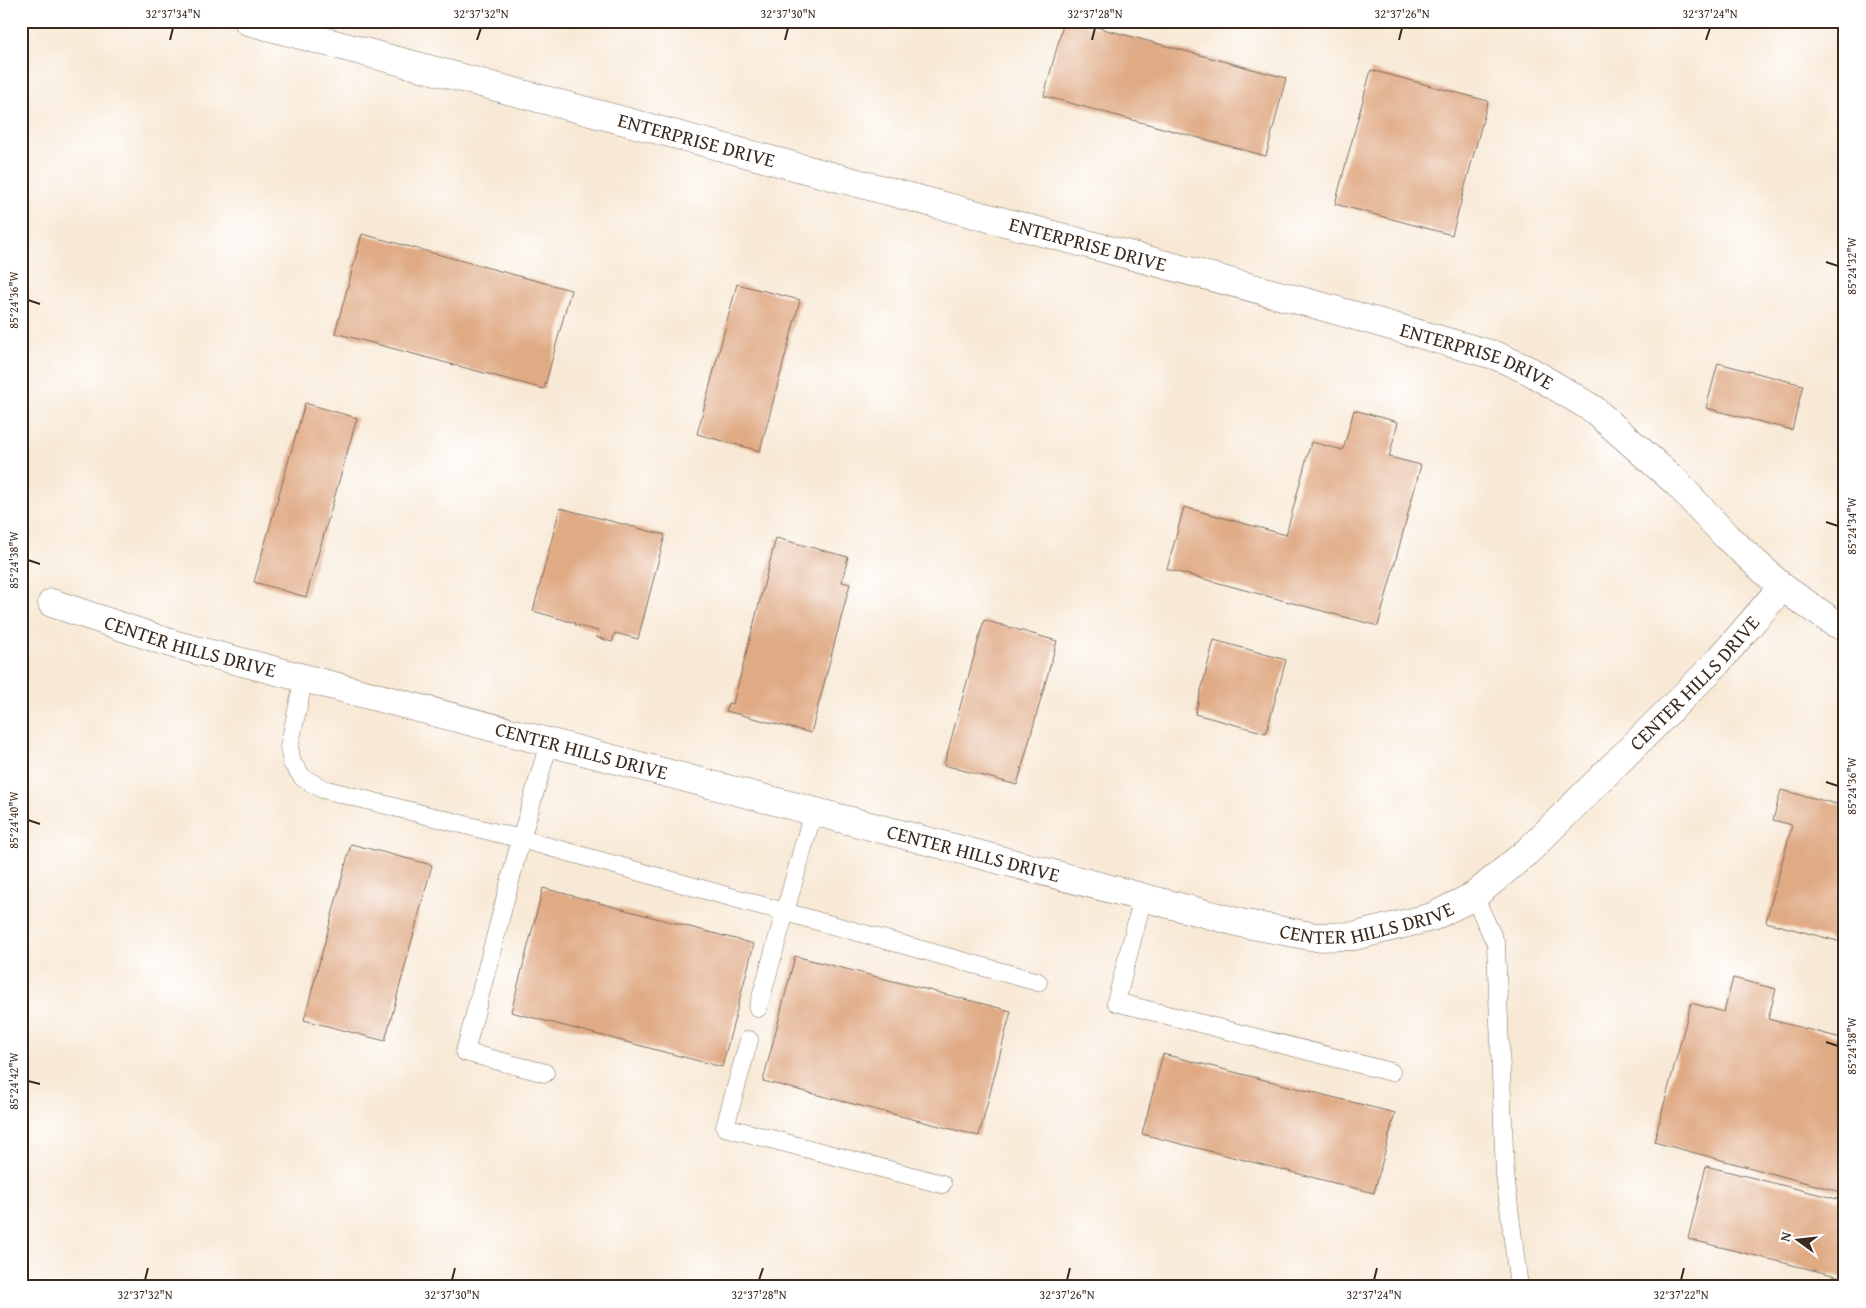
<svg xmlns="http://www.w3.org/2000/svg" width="1866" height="1308" font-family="'Gentium Book Plus',serif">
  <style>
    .building { fill: #e0aa85 }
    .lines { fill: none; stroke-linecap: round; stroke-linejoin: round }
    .lane-casing { stroke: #7d6d5e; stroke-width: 19 }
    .street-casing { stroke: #7d6d5e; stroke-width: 29 }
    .lane { stroke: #fff; stroke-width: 18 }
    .street { stroke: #fff; stroke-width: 28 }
    .ticks { fill: none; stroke: #3b2a1e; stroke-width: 2 }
    .labels { text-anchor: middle; stroke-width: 4; stroke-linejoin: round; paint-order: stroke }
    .street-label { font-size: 20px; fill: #3b2a1e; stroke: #fff }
    .neatline { fill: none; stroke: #3b2a1e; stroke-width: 2 }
    .ticks-label { font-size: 12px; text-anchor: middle; fill: #3b2a1e }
  </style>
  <rect width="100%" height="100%" fill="#fff"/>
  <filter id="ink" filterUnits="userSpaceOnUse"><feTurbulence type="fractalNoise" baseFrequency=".02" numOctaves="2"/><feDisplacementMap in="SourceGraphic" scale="10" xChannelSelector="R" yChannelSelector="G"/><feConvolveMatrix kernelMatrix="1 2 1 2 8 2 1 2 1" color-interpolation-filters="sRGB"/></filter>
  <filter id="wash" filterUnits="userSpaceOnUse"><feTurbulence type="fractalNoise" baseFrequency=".0096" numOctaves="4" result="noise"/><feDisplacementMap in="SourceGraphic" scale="20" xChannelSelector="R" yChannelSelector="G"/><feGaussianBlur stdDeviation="1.12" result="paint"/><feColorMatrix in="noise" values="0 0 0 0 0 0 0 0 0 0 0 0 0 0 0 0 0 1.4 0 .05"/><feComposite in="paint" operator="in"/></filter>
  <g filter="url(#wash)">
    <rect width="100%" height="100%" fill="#f8e9d6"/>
    <g id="blocks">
      <!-- building -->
      <path class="building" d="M 1064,21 L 1073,21 L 1286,78 L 1266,156 L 1044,96 Z
        M 1371,70 L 1488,101 L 1452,235 L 1335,204 Z
        M 362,234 L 571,290 L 544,389 L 335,333 Z
        M 737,284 L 800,300 L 760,451 L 697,434 Z
        M 1718,363 L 1803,385 L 1792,430 L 1706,408 Z
        M 305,403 L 357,418 L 306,597 L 254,582 Z
        M 1354,410 L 1398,422 L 1389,457 L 1421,465 L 1378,626 L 1167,569 L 1184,507 L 1286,535 L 1311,442 L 1343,450 Z
        M 560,508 L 665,535 L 638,639 L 615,633 L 612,642 L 596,637 L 598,631 L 575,625 L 575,623 L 533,611 Z
        M 776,538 L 848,557 L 842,582 L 850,584 L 811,733 L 726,711 L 728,703 L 733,704 Z
        M 984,620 L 1057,641 L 1017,785 L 944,765 Z
        M 1214,640 L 1286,660 L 1266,733 L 1195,714 Z
        M 1781,790 L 1845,806 L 1845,943 L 1766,922 L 1792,825 L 1773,820 Z
        M 351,844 L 432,865 L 385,1041 L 304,1020 Z
        M 543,888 L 754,944 L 722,1067 L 511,1012 Z
        M 795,956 L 1011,1011 L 979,1136 L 763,1081 Z
        M 1733,978 L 1776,989 L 1768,1019 L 1845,1039 L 1845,1193 L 1654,1142 L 1691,1003 L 1724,1012 Z
        M 1163,1054 L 1395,1113 L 1374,1193 L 1142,1134 Z
        M 1706,1166 L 1845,1201 L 1845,1278 L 1688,1239 Z"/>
    </g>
  </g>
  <g filter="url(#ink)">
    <use href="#blocks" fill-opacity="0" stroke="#7d6d5e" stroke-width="1"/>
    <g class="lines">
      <defs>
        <path id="lane" d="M 304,678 L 289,747 L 292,763 L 303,778 L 323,789 L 521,839 L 1038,982
          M 1474,896 L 1496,944 L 1505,1175 L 1519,1287
          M 1143,897 L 1116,1002 L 1391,1072
          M 758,1008 L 813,812
          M 749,1040 L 725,1127 L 942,1184
          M 545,1073 L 465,1052 L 521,839 L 549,743"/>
        <g id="street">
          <path id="s1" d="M 248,21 L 1317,305 L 1497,356 L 1530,371 L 1593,409 L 1677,483 L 1727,537 L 1782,587 L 1833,622 L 1845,627"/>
          <path id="s2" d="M 52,603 L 173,644 L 1241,923 L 1316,937 L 1355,936 L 1432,917 L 1474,896 L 1528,851 L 1716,664 L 1782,587"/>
        </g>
      </defs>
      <!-- lane casing -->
      <use href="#lane" class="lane-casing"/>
      <!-- street casing -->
      <use href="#street" class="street-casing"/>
      <!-- lane -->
      <use href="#lane" class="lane"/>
      <!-- street -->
      <use href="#street" class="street"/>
    </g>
  </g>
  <!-- ticks -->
  <path class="ticks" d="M 170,40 L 173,28M 477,40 L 481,28M 785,40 L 788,28M 1092,40 L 1095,28M 1399,40 L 1402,28M 1706,40 L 1710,28M 1826,262 L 1838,266M 28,300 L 40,304M 1826,522 L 1838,526M 28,560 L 40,564M 1826,782 L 1838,786M 28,820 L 40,824M 1826,1042 L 1838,1046M 28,1081 L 40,1084M 145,1280 L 148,1268M 452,1280 L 455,1268M 759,1280 L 763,1268M 1067,1280 L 1070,1268M 1374,1280 L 1377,1268M 1681,1280 L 1684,1268"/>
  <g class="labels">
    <!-- street labels -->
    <g class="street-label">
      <text dy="7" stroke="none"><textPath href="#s1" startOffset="464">ENTERPRISE DRIVE</textPath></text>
      <text dy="7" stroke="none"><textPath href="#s1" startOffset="869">ENTERPRISE DRIVE</textPath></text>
      <text dy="7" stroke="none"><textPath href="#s1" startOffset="1274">ENTERPRISE DRIVE</textPath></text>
      <text dy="7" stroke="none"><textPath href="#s2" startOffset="145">CENTER HILLS DRIVE</textPath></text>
      <text dy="7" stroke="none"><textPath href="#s2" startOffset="1780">CENTER HILLS DRIVE</textPath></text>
      <text dy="7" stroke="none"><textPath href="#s2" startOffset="550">CENTER HILLS DRIVE</textPath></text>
      <text dy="7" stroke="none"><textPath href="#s2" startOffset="955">CENTER HILLS DRIVE</textPath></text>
      <text dy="7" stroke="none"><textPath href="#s2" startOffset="1360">CENTER HILLS DRIVE</textPath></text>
    </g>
  </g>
  <!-- margin -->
  <rect width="1866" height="1308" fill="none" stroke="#fff" stroke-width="55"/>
  <!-- north arrow -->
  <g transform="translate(1798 1240) rotate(285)" stroke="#ffffff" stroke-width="4" paint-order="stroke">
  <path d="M0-4L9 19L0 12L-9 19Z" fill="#3b2a1e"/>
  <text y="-8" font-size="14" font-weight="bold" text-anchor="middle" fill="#3b2a1e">N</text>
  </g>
  <rect x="28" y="28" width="1810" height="1252" class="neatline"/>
  <g class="ticks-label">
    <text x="173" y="18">32°37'34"N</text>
    <text x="481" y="18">32°37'32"N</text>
    <text x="788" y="18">32°37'30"N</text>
    <text x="1095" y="18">32°37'28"N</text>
    <text x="1402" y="18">32°37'26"N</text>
    <text x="1710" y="18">32°37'24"N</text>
    <text transform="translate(1852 266) rotate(-90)" y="4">85°24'32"W</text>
    <text transform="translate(14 300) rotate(-90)" y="4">85°24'36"W</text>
    <text transform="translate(1852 526) rotate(-90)" y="4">85°24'34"W</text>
    <text transform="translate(14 560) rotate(-90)" y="4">85°24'38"W</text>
    <text transform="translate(1852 786) rotate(-90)" y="4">85°24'36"W</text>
    <text transform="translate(14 820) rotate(-90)" y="4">85°24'40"W</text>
    <text transform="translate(1852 1046) rotate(-90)" y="4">85°24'38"W</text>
    <text transform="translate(14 1081) rotate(-90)" y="4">85°24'42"W</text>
    <text x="145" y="1299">32°37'32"N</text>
    <text x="452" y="1299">32°37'30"N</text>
    <text x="759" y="1299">32°37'28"N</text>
    <text x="1067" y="1299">32°37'26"N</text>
    <text x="1374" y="1299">32°37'24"N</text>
    <text x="1681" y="1299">32°37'22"N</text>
  </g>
</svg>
